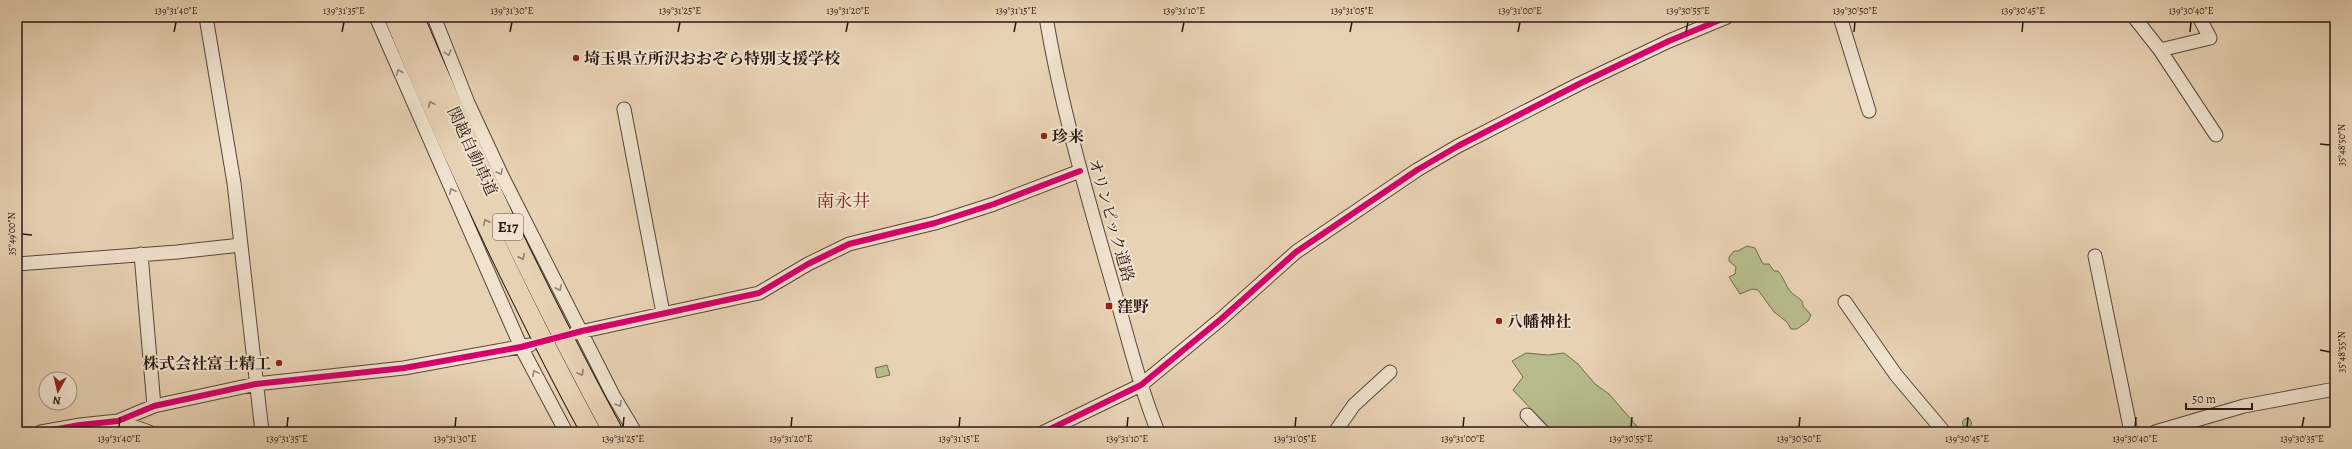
<svg xmlns="http://www.w3.org/2000/svg" width="2352" height="449" font-family="Alegreya,'Noto Serif JP',serif">
  <style>
    .green { fill: #b7bb8c; stroke: #706a4e }
    .lines { fill: none; stroke-linecap: round; stroke-linejoin: round }
    .minor-casing { stroke: #58473a; stroke-width: 15 }
    .highway-casing { stroke: #281911; stroke-width: 21 }
    .minor { stroke: #f0e2ce; stroke-width: 13 }
    .highway { stroke: #e8d2b4; stroke-width: 19 }
    .cycleway-casing { stroke: #f0e2ce; stroke-width: 8 }
    .cycleway { stroke: #d6006c; stroke-width: 6 }
    .oneway { stroke: #968879 }
    .oneway2 { stroke: #927f6b }
    .ticks { fill: none; stroke: #281911; stroke-width: 1.5 }
    .poi-dot { fill: #8f2418; stroke: #f0e2ce; stroke-width: 1.5 }
    .labels { text-anchor: middle; stroke-width: 4; stroke-linejoin: round; paint-order: stroke }
    .shield { fill: #f0e2ce; stroke: #64554a; stroke-width: 1 }
    .shield-label { font-size: 15px; font-weight: bold; fill: #281911 }
    .poi-label { font-size: 16px; font-weight: bold; fill: #281911; stroke: #f0e2ce; text-anchor: start }
    .street-label { font-size: 16px; fill: #281911; stroke: #f0e2ce }
    .quarter-label { font-size: 18px; fill: #7a1f14; stroke: #f0e2ce }
    .neatline { fill: none; stroke: #281911; stroke-width: 1.5 }
    .ticks-label { font-size: 10px; text-anchor: middle; fill: #281911 }
  </style>
  <rect width="100%" height="100%" fill="#e8d2b4"/>
  <filter id="stains"><feTurbulence type="fractalNoise" baseFrequency=".005" numOctaves="4"/><feColorMatrix values="0 0 0 0 .2 0 0 0 0 .09 0 0 0 0 .02 0 0 0 .5 -.17"/></filter>
  <radialGradient id="worn" r=".72"><stop offset=".6" stop-color="#630" stop-opacity="0"/><stop offset="1" stop-color="#630" stop-opacity=".3"/></radialGradient>
  <!-- green -->
  <path class="green" d="M 1747,246 L 1755,248 L 1763,264 L 1769,264 L 1774,271 L 1778,271 C 1784,278 1787,289 1793,294 C 1798,298 1803,299 1803,306 L 1811,315 L 1808,321 L 1797,329 L 1791,329 L 1787,322 L 1774,312 L 1758,290 L 1752,289 L 1740,294 L 1729,277 L 1735,274 L 1736,267 L 1729,261 L 1729,257 L 1734,251 L 1738,251 Z
    M 1526,353 L 1548,355 L 1564,353 L 1578,364 L 1595,384 L 1609,394 L 1642,432 L 1553,432 L 1513,390 L 1523,377 L 1512,361 Z
    M 887,365 L 890,375 L 877,378 L 875,368 Z
    M1962.5 423a4.5 4.5 0 1 1 9 0a4.5 4.5 0 1 1-9 0Z"/>
  <g class="lines">
    <defs>
      <path id="minor" d="M 206,17 L 234,183 L 262,432
        M 376,17 L 521,347 L 566,432
        M 434,17 L 468,103 L 502,176 L 613,395 L 635,432
        M 1046,17 C 1061,106 1086,192 1111,279 C 1126,330 1138,382 1158,432
        M 1840,17 L 1869,111
        M 2134,17 L 2160,50 L 2216,135
        M 2160,50 L 2210,38 L 2199,17
        M 624,109 L 663,313
        M 141,254 L 154,406
        M 2095,256 L 2131,432
        M 17,264 L 177,252 L 241,245
        M 1845,302 L 1896,375 L 1944,432
        M 575,333 L 759,293 L 808,264 L 849,244 L 935,223 L 994,204 L 1080,171
        M 1527,415 L 1543,432
        M 118,421 L 149,432
        M 41,432 L 80,425 L 118,421 L 154,406 L 256,384 L 404,368 L 530,345
        M 1044,432 L 1141,385 L 1221,319 L 1296,252 L 1417,170 L 1458,146 L 1579,84 L 1669,41 L 1727,17
        M 1335,432 L 1354,405 L 1390,372
        M 2155,432 L 2244,406 L 2335,389"/>
      <path id="highway" d="M 394,17 C 453,158 518,297 591,432
        M 414,17 C 474,159 540,297 613,432"/>
    </defs>
    <!-- minor casing -->
    <use href="#minor" class="minor-casing"/>
    <!-- highway casing -->
    <use href="#highway" class="highway-casing"/>
    <!-- minor -->
    <use href="#minor" class="minor"/>
    <!-- highway -->
    <use href="#highway" class="highway"/>
    <defs>
      <path id="cycleway" d="M 41,432 L 80,425 L 118,421 L 154,406 L 256,384 L 404,368 L 521,347 L 582,331 L 759,293 L 808,264 L 849,244 L 935,223 L 994,204 L 1080,171
        M 1044,432 L 1141,385 L 1221,319 L 1296,252 L 1417,170 L 1458,146 L 1579,84 L 1669,41 L 1727,17"/>
    </defs>
    <!-- cycleway casing -->
    <use href="#cycleway" class="cycleway-casing"/>
    <!-- cycleway -->
    <use href="#cycleway" class="cycleway"/>
  </g>
  <!-- one-way arrows -->
  <defs><path id="oneway-chevron" d="M-2-3.5L2.5 0L-2 3.5" fill="none" stroke-width="1.6" stroke-linecap="round" stroke-linejoin="round"/></defs>
  <g class="oneway">
    <use href="#oneway-chevron" transform="translate(448 53) rotate(73)"/>
    <use href="#oneway-chevron" transform="translate(399 72) rotate(-113)"/>
    <use href="#oneway-chevron" transform="translate(500 172) rotate(64)"/>
    <use href="#oneway-chevron" transform="translate(452 191) rotate(-115)"/>
    <use href="#oneway-chevron" transform="translate(559 288) rotate(63)"/>
    <use href="#oneway-chevron" transform="translate(535 373) rotate(-118)"/>
    <use href="#oneway-chevron" transform="translate(619 404) rotate(60)"/>
  </g>
  <g class="oneway2">
    <use href="#oneway-chevron" transform="translate(431 104) rotate(-114)"/>
    <use href="#oneway-chevron" transform="translate(486 222) rotate(-116)"/>
    <use href="#oneway-chevron" transform="translate(522 257) rotate(64)"/>
    <use href="#oneway-chevron" transform="translate(581 373) rotate(62)"/>
  </g>
  <!-- ticks -->
  <path class="ticks" d="M 174,32 L 176,22M 342,32 L 344,22M 510,32 L 512,22M 678,32 L 680,22M 846,32 L 848,22M 1014,32 L 1016,22M 1182,32 L 1184,22M 1350,32 L 1352,22M 1518,32 L 1520,22M 1686,32 L 1688,22M 1854,32 L 1855,22M 2022,32 L 2023,22M 2190,32 L 2191,22M 2320,144 L 2330,145M 22,234 L 32,235M 2320,350 L 2330,352M 119,427 L 120,417M 287,427 L 288,417M 455,427 L 456,417M 623,427 L 624,417M 791,427 L 792,417M 959,427 L 960,417M 1127,427 L 1128,417M 1295,427 L 1296,417M 1463,427 L 1464,417M 1631,427 L 1632,417M 1799,427 L 1800,417M 1967,427 L 1968,417M 2135,427 L 2136,417M 2302,427 L 2304,417"/>
  <!-- markers -->
  <g class="poi-dot">
    <circle cx="576" cy="58" r="4"/>
    <circle cx="1044" cy="136" r="4"/>
    <rect x="1105" y="302" width="8" height="8" rx="2"/>
    <circle cx="1499" cy="321" r="4"/>
    <circle cx="279" cy="363" r="4"/>
  </g>
  <g class="labels">
    <!-- shield labels -->
    <rect class="shield" x="493" y="214" width="30" height="26" rx="3"/>
    <g class="shield-label">
      <text x="508" y="232">E17</text>
    </g>
    <!-- poi labels -->
    <g class="poi-label">
      <text x="584" y="64">埼玉県立所沢おおぞら特別支援学校</text>
      <text x="1052" y="142">珍来</text>
      <text x="1117" y="312">窪野</text>
      <text x="1507" y="327">八幡神社</text>
      <text x="271" y="369" text-anchor="end">株式会社富士精工</text>
    </g>
    <!-- street labels -->
    <g class="street-label">
      <text transform="translate(473 151) rotate(65)" y="6">関越自動車道</text>
      <text transform="translate(1112 220) rotate(74)" y="6">オリンピック道路</text>
    </g>
    <!-- quarter labels -->
    <g class="quarter-label">
      <text x="843" y="207">南永井</text>
    </g>
  </g>
  <!-- margin -->
  <rect width="2352" height="449" fill="none" stroke="#e8d2b4" stroke-width="44"/>
  <!-- north arrow -->
  <g transform="translate(58 391) rotate(188)"><circle r="19" fill="#f0e2ce" stroke="#a09282"/>
  <path d="M0-3L7 15L0 10L-7 15Z" fill="#8f2418"/>
  <text y="-6" font-size="11" font-weight="bold" text-anchor="middle" fill="#281911">N</text>
  </g>
  <!-- scale -->
  <path d="M2186 403v6h66v-6" fill="none" stroke="#281911" stroke-width="2"/>
  <text x="2192" y="403" font-size="12" fill="#281911" stroke="#f0e2ce" stroke-width="3" paint-order="stroke">50 m</text>
  <rect x="22" y="22" width="2308" height="405" class="neatline"/>
  <g class="ticks-label">
    <text x="176" y="14">139°31'40"E</text>
    <text x="344" y="14">139°31'35"E</text>
    <text x="512" y="14">139°31'30"E</text>
    <text x="680" y="14">139°31'25"E</text>
    <text x="848" y="14">139°31'20"E</text>
    <text x="1016" y="14">139°31'15"E</text>
    <text x="1184" y="14">139°31'10"E</text>
    <text x="1352" y="14">139°31'05"E</text>
    <text x="1520" y="14">139°31'00"E</text>
    <text x="1688" y="14">139°30'55"E</text>
    <text x="1855" y="14">139°30'50"E</text>
    <text x="2023" y="14">139°30'45"E</text>
    <text x="2191" y="14">139°30'40"E</text>
    <text transform="translate(2341 145) rotate(-90)" y="4">35°48'50"N</text>
    <text transform="translate(11 234) rotate(-90)" y="4">35°49'00"N</text>
    <text transform="translate(2341 352) rotate(-90)" y="4">35°48'55"N</text>
    <text x="119" y="442">139°31'40"E</text>
    <text x="287" y="442">139°31'35"E</text>
    <text x="455" y="442">139°31'30"E</text>
    <text x="623" y="442">139°31'25"E</text>
    <text x="791" y="442">139°31'20"E</text>
    <text x="959" y="442">139°31'15"E</text>
    <text x="1127" y="442">139°31'10"E</text>
    <text x="1295" y="442">139°31'05"E</text>
    <text x="1463" y="442">139°31'00"E</text>
    <text x="1631" y="442">139°30'55"E</text>
    <text x="1799" y="442">139°30'50"E</text>
    <text x="1967" y="442">139°30'45"E</text>
    <text x="2135" y="442">139°30'40"E</text>
    <text x="2302" y="442">139°30'35"E</text>
  </g>
  <rect width="100%" height="100%" filter="url(#stains)"/>
  <rect width="100%" height="100%" fill="url(#worn)"/>
</svg>
